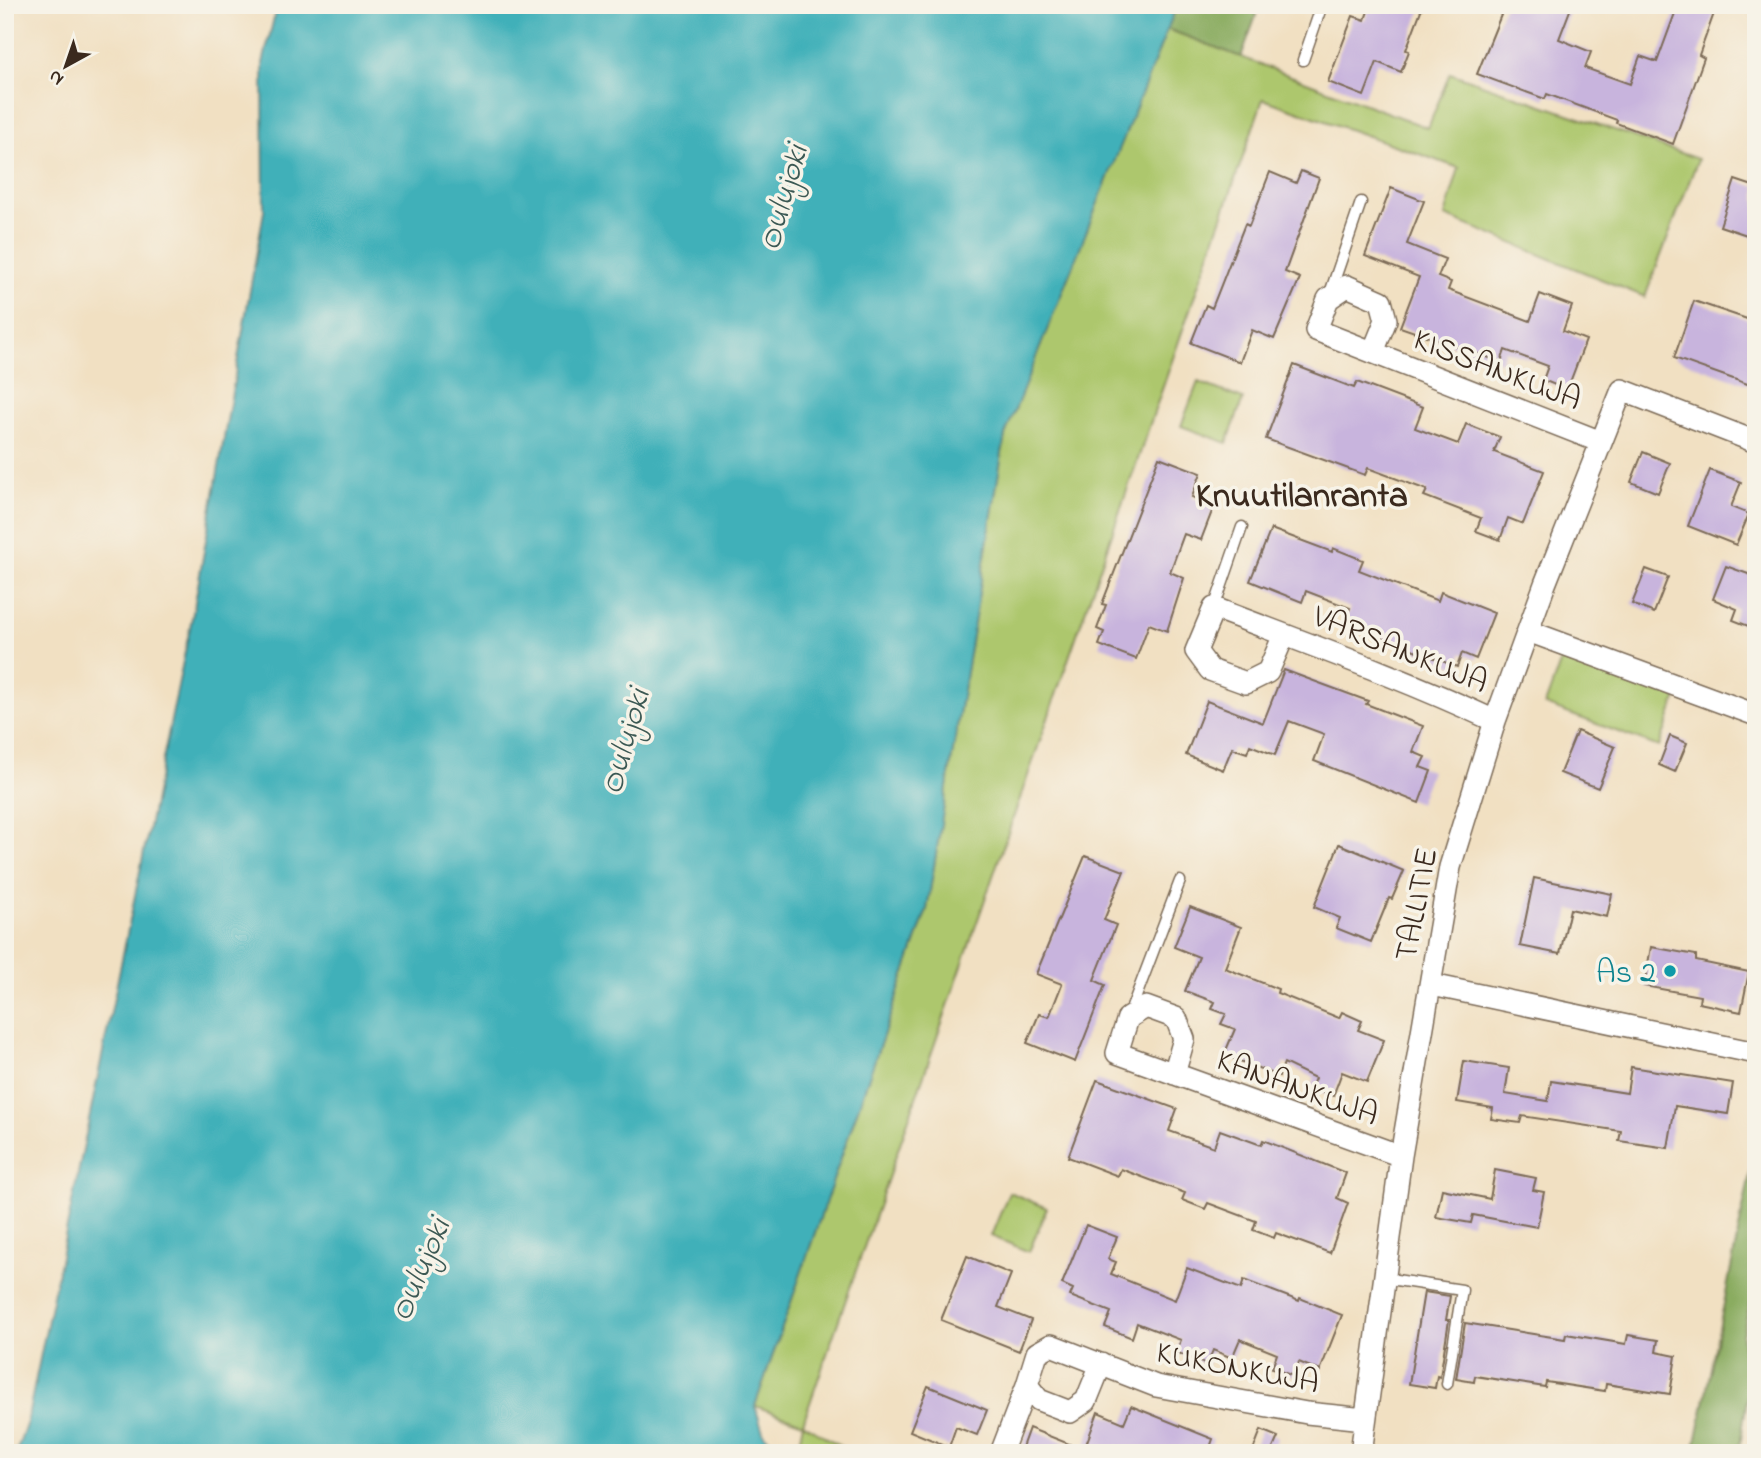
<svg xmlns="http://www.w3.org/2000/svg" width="1761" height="1458" font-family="'Indie Flower',sans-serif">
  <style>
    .green { fill: #adc76d; stroke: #747846; stroke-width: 2 }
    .forest { fill: #8aac60; stroke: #626b3f; stroke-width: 2 }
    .water { fill: #3fb0b9; stroke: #3d6d6c; stroke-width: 2 }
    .building { fill: #c8b4dd }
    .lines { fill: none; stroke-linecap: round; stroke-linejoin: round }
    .service-casing { stroke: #7b6a57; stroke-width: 13 }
    .minor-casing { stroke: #7b6a57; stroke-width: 24 }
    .service { stroke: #fff; stroke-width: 10 }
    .minor { stroke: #fff; stroke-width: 21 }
    .culture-dot { fill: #0f9aa8; stroke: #f7f3e8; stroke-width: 2.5 }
    .labels { text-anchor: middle; stroke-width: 7; stroke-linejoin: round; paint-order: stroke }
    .street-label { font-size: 32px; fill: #3b2a1e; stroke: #f7f3e8 }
    .culture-label { font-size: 32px; fill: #0d838f; stroke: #f7f3e8; text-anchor: end }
    .water-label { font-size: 33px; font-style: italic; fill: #3c5954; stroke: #f7f3e8 }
    .quarter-label { font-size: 35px; font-weight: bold; fill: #3b2a1e; stroke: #f7f3e8 }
  </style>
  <rect width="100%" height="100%" fill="#f7f3e8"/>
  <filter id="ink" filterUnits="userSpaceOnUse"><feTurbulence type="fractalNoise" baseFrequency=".0143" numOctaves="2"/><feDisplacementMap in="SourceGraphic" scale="14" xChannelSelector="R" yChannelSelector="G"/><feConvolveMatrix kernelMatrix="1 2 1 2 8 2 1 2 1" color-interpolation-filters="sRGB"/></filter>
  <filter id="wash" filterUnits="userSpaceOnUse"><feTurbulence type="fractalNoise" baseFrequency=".00686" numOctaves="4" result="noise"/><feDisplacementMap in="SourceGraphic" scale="28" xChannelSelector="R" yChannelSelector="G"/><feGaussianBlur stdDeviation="1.57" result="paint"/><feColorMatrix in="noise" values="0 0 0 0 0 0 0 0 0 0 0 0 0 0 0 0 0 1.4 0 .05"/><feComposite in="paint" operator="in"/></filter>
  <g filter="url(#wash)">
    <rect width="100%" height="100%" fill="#f1e0c2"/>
    <!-- green -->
    <path class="green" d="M 1167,29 L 1428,128 L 1450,73 L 1698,159 L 1645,297 L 1445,216 L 1459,168 L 1263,99 L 803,1423 L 852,1453 L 797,1453 L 803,1423 L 755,1406 L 927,909 L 1005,435 Z
      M 1198,382 L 1243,399 L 1227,443 L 1181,426 Z
      M 1563,655 L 1677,697 L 1659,747 L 1545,705 Z
      M 1009,1192 L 1047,1208 L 1029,1252 L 991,1236 Z"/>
    <!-- forest -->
    <path class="forest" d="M 1177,5 L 1260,5 L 1241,57 L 1167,29 Z
      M 1756,1144 L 1756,1280 L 1742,1336 L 1748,1392 L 1739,1453 L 1694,1453 Z"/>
    <!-- water -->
    <path class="water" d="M 277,5 L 1177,5 L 1005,435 L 927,909 L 755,1406 L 764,1435 L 788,1452 L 16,1453 L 27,1422 L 194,608 L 264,211 L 263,63 Z"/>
    <g id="blocks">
      <!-- building -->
      <path class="building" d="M 1370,5 L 1423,5 L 1406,50 L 1409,51 L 1401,72 L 1377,62 L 1364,96 L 1328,82 L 1353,16 L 1365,20 Z
        M 1505,5 L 1572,5 L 1559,39 L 1591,52 L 1585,68 L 1630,84 L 1640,56 L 1657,62 L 1678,5 L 1717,5 L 1699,55 L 1704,58 L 1673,144 L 1616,123 L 1617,120 L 1547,94 L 1545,99 L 1477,74 Z
        M 1301,171 L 1319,178 L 1285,272 L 1300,278 L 1274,339 L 1252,330 L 1240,362 L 1191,343 L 1206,305 L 1212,308 L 1245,224 L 1249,226 L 1270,172 L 1296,183 Z
        M 1735,180 L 1756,187 L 1756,238 L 1720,226 Z
        M 1391,188 L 1424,201 L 1407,244 L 1445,259 L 1438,277 L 1451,282 L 1448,290 L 1530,321 L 1540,294 L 1572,306 L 1563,331 L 1586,340 L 1567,390 L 1543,380 L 1548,366 L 1505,350 L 1501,362 L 1400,327 L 1419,277 L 1365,256 Z
        M 1694,301 L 1756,322 L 1756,387 L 1674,358 Z
        M 1294,365 L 1354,388 L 1357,382 L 1423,407 L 1415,428 L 1458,444 L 1466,424 L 1500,437 L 1494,452 L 1544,471 L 1523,524 L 1508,518 L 1500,540 L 1476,531 L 1481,518 L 1424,496 L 1427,490 L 1368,468 L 1365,475 L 1266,439 Z
        M 1643,452 L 1670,463 L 1658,493 L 1631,482 Z
        M 1159,457 L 1201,473 L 1192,497 L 1214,506 L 1201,540 L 1184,534 L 1170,572 L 1184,578 L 1167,631 L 1149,624 L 1136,659 L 1099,645 L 1104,632 L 1097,629 L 1106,605 L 1102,604 Z
        M 1710,470 L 1741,482 L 1731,507 L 1749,514 L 1736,545 L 1688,526 Z
        M 1271,529 L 1332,552 L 1333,548 L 1363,560 L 1359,570 L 1438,601 L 1441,592 L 1494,613 L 1476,659 L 1462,653 L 1457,667 L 1344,622 L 1350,608 L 1306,591 L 1302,602 L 1250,581 Z
        M 1756,565 L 1756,629 L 1733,620 L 1737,609 L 1713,599 L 1726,566 L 1751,575 Z
        M 1646,569 L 1668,577 L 1654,613 L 1632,604 Z
        M 1284,670 L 1368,701 L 1366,704 L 1423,726 L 1413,752 L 1425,757 L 1420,767 L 1431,771 L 1419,803 L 1314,761 L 1324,734 L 1289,721 L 1275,755 L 1250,745 L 1247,753 L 1232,748 L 1223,770 L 1186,755 L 1207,701 L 1263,723 Z
        M 1577,731 L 1615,747 L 1598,788 L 1560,773 Z
        M 1670,736 L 1687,743 L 1675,772 L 1659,765 Z
        M 1339,844 L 1404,871 L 1392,899 L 1389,898 L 1371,942 L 1336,928 L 1340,918 L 1314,907 Z
        M 1085,856 L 1124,871 L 1104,920 L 1116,925 L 1094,980 L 1105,985 L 1075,1062 L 1027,1043 L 1039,1014 L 1049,1017 L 1062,984 L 1036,974 Z
        M 1534,878 L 1612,894 L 1607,917 L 1570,909 L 1560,954 L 1520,946 Z
        M 1190,907 L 1241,927 L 1225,968 L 1278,989 L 1277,993 L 1339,1018 L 1342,1012 L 1362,1021 L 1358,1030 L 1384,1040 L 1367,1082 L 1342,1072 L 1333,1096 L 1311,1088 L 1315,1078 L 1284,1063 L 1279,1076 L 1224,1055 L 1235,1029 L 1221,1024 L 1226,1014 L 1212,1009 L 1215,1002 L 1185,991 L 1199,957 L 1174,947 Z
        M 1651,947 L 1696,955 L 1696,961 L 1749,972 L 1741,1012 L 1699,1003 L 1700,996 L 1644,986 Z
        M 1464,1061 L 1509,1068 L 1505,1094 L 1548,1101 L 1551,1081 L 1627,1093 L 1631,1067 L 1733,1083 L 1728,1114 L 1675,1106 L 1668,1148 L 1619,1141 L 1621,1131 L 1522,1116 L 1520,1123 L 1491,1119 L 1493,1108 L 1457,1102 Z
        M 1097,1080 L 1177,1109 L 1169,1131 L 1214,1147 L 1220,1130 L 1261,1145 L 1263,1140 L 1346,1173 L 1337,1198 L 1348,1203 L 1330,1253 L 1276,1233 L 1274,1238 L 1253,1230 L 1256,1221 L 1208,1203 L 1205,1209 L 1182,1200 L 1185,1193 L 1121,1169 L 1118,1176 L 1068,1157 Z
        M 1495,1170 L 1536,1178 L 1533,1190 L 1544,1192 L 1537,1227 L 1473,1215 L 1471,1223 L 1436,1217 L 1442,1189 L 1490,1199 Z
        M 1086,1225 L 1117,1237 L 1108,1259 L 1116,1262 L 1111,1274 L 1175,1300 L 1187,1268 L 1241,1289 L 1244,1280 L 1299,1301 L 1300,1298 L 1342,1315 L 1320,1371 L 1299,1362 L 1293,1376 L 1272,1368 L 1277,1354 L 1240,1339 L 1232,1358 L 1213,1350 L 1207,1365 L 1176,1352 L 1181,1340 L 1137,1323 L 1132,1338 L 1105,1327 L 1111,1312 L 1070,1296 L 1073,1289 L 1062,1284 Z
        M 967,1256 L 1011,1274 L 998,1307 L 1031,1320 L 1019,1351 L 941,1320 Z
        M 1424,1292 L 1450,1296 L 1446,1320 L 1449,1320 L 1440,1377 L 1437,1376 L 1435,1388 L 1409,1384 Z
        M 1465,1323 L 1565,1339 L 1566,1334 L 1626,1344 L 1628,1335 L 1658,1340 L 1656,1352 L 1676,1356 L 1670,1394 L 1606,1384 L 1605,1391 L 1546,1382 L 1545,1387 L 1475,1376 L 1474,1382 L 1456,1379 Z
        M 928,1386 L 987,1410 L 977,1435 L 956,1427 L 949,1447 L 910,1431 Z
        M 1131,1406 L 1213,1439 L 1208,1453 L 1020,1453 L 1029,1428 L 1084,1450 L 1098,1412 L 1124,1423 Z
        M 1261,1430 L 1278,1437 L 1271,1453 L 1252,1453 Z"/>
    </g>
  </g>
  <g filter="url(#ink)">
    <use href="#blocks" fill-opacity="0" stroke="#7b6a57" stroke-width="2"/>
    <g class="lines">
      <defs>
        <path id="service" d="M 1303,60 L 1322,5
          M 1329,296 L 1361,202
          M 1214,608 L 1242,527
          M 1129,1015 L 1180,881
          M 1383,1278 L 1462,1290 L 1447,1384"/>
        <path id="minor" d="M 1373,352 L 1386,320 L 1381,301 L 1347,286 L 1328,299 L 1316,330 L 1601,442
          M 1528,631 L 1756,715
          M 1284,635 L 1268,672 L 1246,683 L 1210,670 L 1196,651 L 1214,608 C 1308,644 1403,678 1495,721
          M 1432,985 L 1756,1053
          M 1174,1074 L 1184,1039 L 1176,1018 L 1146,1007 L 1128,1018 L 1117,1053 L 1401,1156
          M 1101,1364 L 1086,1401 L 1070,1412 L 1039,1400 L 1027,1385 L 1037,1353 L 1051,1345 L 1156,1386 L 1307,1413 L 1365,1419
          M 1001,1453 L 1027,1385
          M 1361,1453 L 1401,1156 L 1450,867 L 1495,721 L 1545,584 L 1622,390 L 1756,442"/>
      </defs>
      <!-- service casing -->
      <use href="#service" class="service-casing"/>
      <!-- minor casing -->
      <use href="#minor" class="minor-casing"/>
      <!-- service -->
      <use href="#service" class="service"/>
      <!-- minor -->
      <use href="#minor" class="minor"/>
    </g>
  </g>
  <!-- markers -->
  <circle class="culture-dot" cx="1670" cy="971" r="7"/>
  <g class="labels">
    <!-- street labels -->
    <g class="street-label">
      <text transform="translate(1498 368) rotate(21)" y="11">KISSANKUJA</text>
      <text transform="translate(1401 648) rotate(22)" y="11">VARSANKUJA</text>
      <text transform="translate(1415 904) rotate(-79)" y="11">TALLITIE</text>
      <text transform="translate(1298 1086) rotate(20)" y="11">KANANKUJA</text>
      <text transform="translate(1238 1366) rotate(11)" y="11">KUKONKUJA</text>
    </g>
    <!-- culture labels -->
    <g class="culture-label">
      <text x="1656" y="982">As 2</text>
    </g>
    <!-- water labels -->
    <g class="water-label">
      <text transform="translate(781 197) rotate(-74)" y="12">Oulujoki</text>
      <text transform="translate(623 741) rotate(-74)" y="12">Oulujoki</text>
      <text transform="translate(418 1269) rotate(-67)" y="12">Oulujoki</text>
    </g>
    <!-- quarter labels -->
    <g class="quarter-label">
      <text x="1302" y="506">Knuutilanranta</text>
    </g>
  </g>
  <!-- margin -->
  <rect width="1761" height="1458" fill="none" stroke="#f7f3e8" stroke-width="28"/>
  <!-- north arrow -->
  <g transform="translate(66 66) rotate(220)" stroke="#f7f3e8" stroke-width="5" paint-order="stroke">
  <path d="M0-5L12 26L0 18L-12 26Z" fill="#3b2a1e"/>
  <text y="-10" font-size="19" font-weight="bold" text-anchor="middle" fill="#3b2a1e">N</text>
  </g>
</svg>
